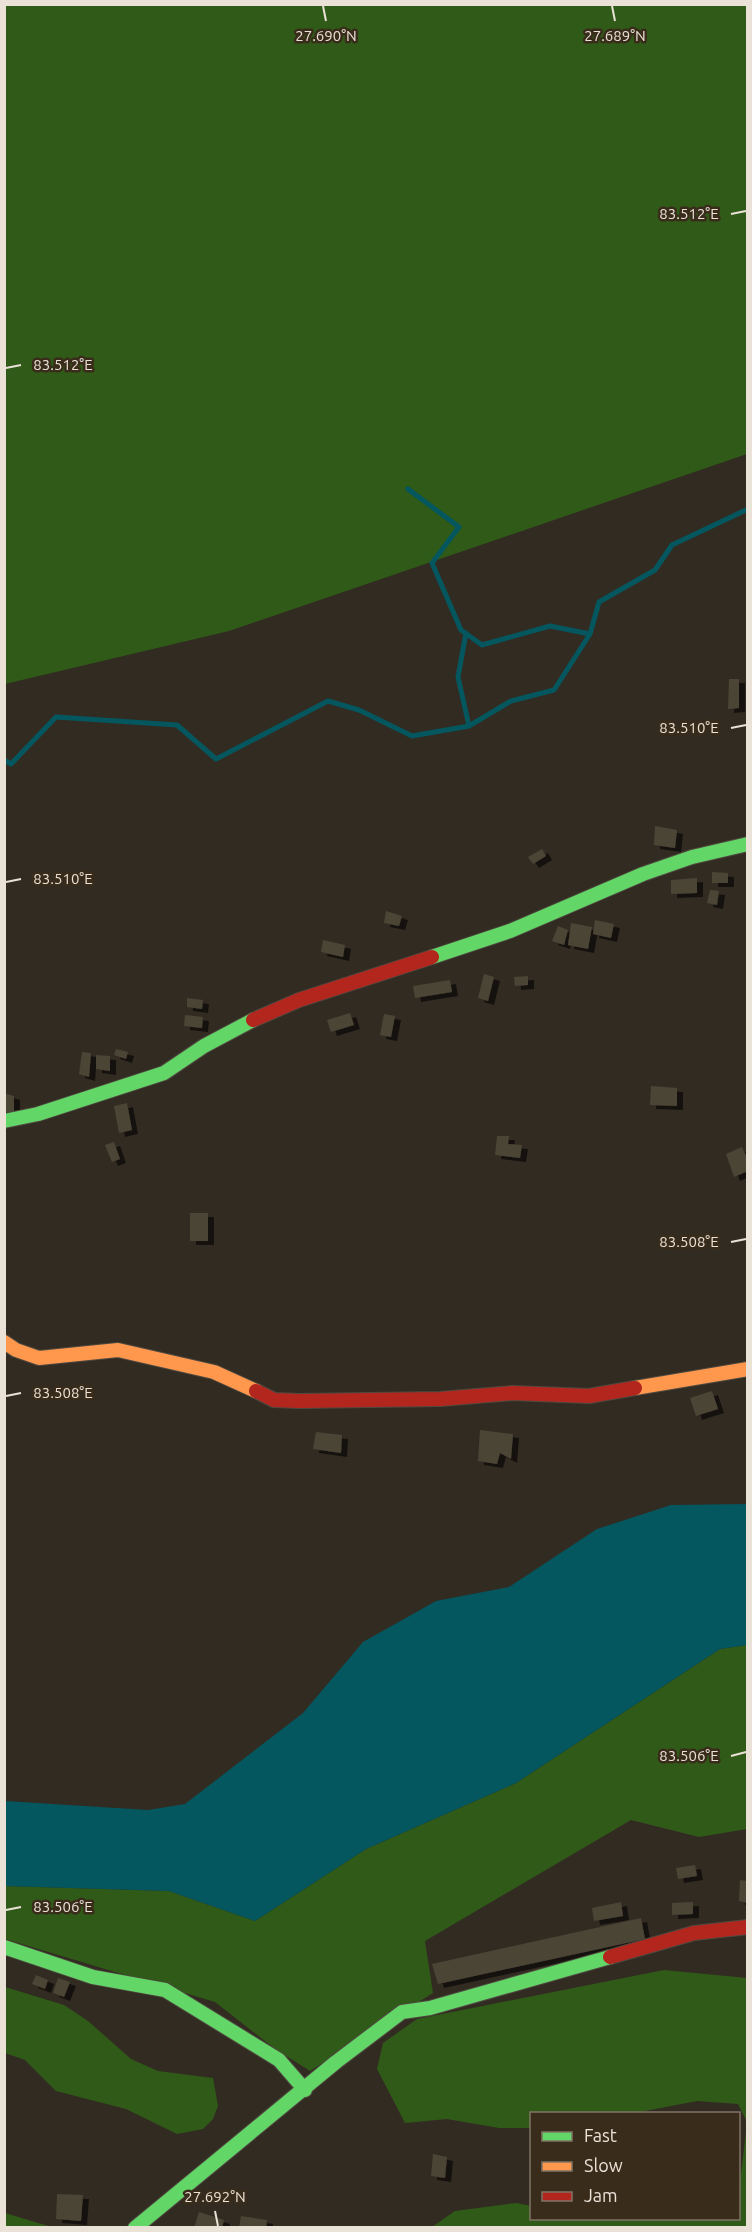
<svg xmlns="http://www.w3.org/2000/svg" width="752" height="2232" font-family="Ubuntu,sans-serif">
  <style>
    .green { fill: #305a18 }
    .water { fill: #04575e }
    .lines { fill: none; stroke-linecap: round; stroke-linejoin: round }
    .stream { stroke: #04575e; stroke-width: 5 }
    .building { fill: #4c4436; filter: url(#shadow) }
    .fast-casing { stroke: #4f4940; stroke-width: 16 }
    .slow-casing { stroke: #4f4940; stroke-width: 16 }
    .jam-casing { stroke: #4f4940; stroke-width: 16 }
    .fast { stroke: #63d668; stroke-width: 14 }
    .slow { stroke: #ff974d; stroke-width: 14 }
    .jam { stroke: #b3261e; stroke-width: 14 }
    .ticks { fill: none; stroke: #eae1d7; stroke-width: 2 }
    .ticks-label { font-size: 15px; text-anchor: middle; fill: #eae1d7; stroke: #392c1b; stroke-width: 5; stroke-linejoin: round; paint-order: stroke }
  </style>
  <defs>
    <filter id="shadow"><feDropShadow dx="6" dy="4" stdDeviation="0" flood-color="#0009"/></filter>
  </defs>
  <rect width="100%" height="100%" fill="#322b22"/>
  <!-- green -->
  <path class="green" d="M 4,5 L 747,5 L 747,454 L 229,631 L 5,684 Z
    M 747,1645 L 747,1829 L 699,1837 L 631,1820 L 425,1941 L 433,1993 L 310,2071 L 275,2049 L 215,2002 L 5,1939 L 5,1886 L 169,1891 L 255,1921 L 366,1849 L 516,1783 L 720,1649 Z
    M 664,1970 L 747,1978 L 747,2122 L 738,2104 L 697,2101 L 635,2113 L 532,2114 L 531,2128 L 499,2128 L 447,2119 L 405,2123 L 377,2069 L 383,2043 L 417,2019 Z
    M 5,1987 L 64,2005 L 88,2021 L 131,2059 L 158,2071 L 213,2078 L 218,2106 L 213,2119 L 203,2129 L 177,2134 L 126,2109 L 56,2091 L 25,2060 L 5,2053 Z
    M 747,2123 L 747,2227 L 432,2227 L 455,2211 L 516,2203 L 531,2206 L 532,2218 L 738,2218 L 739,2191 Z
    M 5,2213 L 52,2227 L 5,2227 Z"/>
  <!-- water -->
  <path class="water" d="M 747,1504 L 747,1645 L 720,1649 L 516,1783 L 366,1849 L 255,1921 L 169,1891 L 5,1886 L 5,1801 L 148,1810 L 185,1804 L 303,1713 L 363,1642 L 436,1601 L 509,1587 L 597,1529 L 671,1505 Z"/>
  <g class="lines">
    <!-- stream -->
    <path class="stream" d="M 408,489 L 459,527 L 432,563 L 461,630 L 482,645 L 550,626 L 590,634
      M 466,633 L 458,677 L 469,726
      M 4,760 L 11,764 L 56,717 L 177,725 L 216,759 L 328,701 L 359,710 L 412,736 L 469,726 L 511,701 L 554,690 L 590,634 L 599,602 L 655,570 L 672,545 L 748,509"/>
  </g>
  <!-- building -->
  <path class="building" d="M 729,679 L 739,679 L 739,708 L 728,709 Z
    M 655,826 L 677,830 L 675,848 L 654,845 Z
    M 542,849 L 546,856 L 533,864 L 528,857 Z
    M 712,872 L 728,873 L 728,883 L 712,883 Z
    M 697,878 L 697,893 L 671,894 L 671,880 Z
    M 710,890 L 719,891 L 717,905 L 707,903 Z
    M 386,911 L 402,916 L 399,926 L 384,923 Z
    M 595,920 L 614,924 L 611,938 L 593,934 Z
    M 571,923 L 592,927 L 588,949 L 568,945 Z
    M 558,926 L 568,930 L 564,945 L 552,941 Z
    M 323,940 L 345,945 L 343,957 L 321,952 Z
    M 484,974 L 494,977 L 488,1001 L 478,998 Z
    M 528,976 L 528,985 L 515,986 L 514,977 Z
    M 450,980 L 452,992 L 415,998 L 413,986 Z
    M 187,998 L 203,1000 L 202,1009 L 187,1007 Z
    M 350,1013 L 354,1025 L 331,1032 L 327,1020 Z
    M 384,1014 L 395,1016 L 391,1037 L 380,1035 Z
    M 185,1015 L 203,1017 L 202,1028 L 184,1026 Z
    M 116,1049 L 128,1052 L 126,1059 L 114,1055 Z
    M 82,1052 L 91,1053 L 89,1077 L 79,1074 Z
    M 96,1055 L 110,1056 L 110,1071 L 96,1069 Z
    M 651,1086 L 677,1088 L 677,1106 L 650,1105 Z
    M 4,1093 L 14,1096 L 14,1113 L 4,1112 Z
    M 127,1103 L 132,1130 L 119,1133 L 114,1106 Z
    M 497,1136 L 509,1136 L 508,1144 L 522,1145 L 520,1158 L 495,1155 Z
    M 114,1142 L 120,1159 L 112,1162 L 105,1145 Z
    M 742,1147 L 748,1160 L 748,1171 L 734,1177 L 726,1154 Z
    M 190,1213 L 208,1213 L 208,1241 L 190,1241 Z
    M 712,1391 L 718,1409 L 696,1416 L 690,1398 Z
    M 480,1430 L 513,1434 L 511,1459 L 500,1453 L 497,1464 L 478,1461 Z
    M 316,1432 L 342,1435 L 341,1453 L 313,1449 Z
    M 695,1865 L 697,1876 L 678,1879 L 676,1868 Z
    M 740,1880 L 748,1881 L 748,1903 L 739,1901 Z
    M 621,1902 L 623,1916 L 594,1921 L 592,1908 Z
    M 693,1902 L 693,1914 L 672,1915 L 672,1903 Z
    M 641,1918 L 645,1939 L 438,1984 L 432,1964 Z
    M 36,1975 L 48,1980 L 45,1989 L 32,1984 Z
    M 58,1978 L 70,1982 L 64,1997 L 53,1993 Z
    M 433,2154 L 447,2157 L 445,2178 L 431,2176 Z
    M 57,2194 L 83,2195 L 81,2221 L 56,2219 Z
    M 199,2212 L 224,2220 L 222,2228 L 194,2228 Z
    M 241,2216 L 267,2220 L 266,2228 L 239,2228 Z"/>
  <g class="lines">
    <defs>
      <path id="fast" d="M 432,957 L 510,931 L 643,874 L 692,857 L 748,844
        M 4,1121 L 38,1114 L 164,1073 L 204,1046 L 253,1020
        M 4,1947 L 93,1977 L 165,1990 L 279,2060 L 305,2090
        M 135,2228 L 336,2062 L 402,2012 L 430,2008 L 610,1957"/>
      <path id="slow" d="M 4,1342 L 16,1350 L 39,1358 L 118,1350 L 214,1372 L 256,1391
        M 635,1388 L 748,1369"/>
      <path id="jam" d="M 253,1020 L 299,1000 L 432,957
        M 256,1391 L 274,1400 L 300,1401 L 440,1399 L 512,1393 L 589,1396 L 635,1388
        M 610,1957 L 694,1933 L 748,1927"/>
    </defs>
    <!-- fast casing -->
    <use href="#fast" class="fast-casing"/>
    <!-- slow casing -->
    <use href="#slow" class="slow-casing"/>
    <!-- jam casing -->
    <use href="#jam" class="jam-casing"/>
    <!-- fast -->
    <use href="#fast" class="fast"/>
    <!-- slow -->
    <use href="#slow" class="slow"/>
    <!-- jam -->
    <use href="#jam" class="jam"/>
  </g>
  <!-- ticks -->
  <path class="ticks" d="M 323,6 L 326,21M 612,6 L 615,21M 731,214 L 746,211M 6,368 L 21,365M 731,728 L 746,725M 6,882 L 21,879M 731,1242 L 746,1239M 6,1396 L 21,1393M 731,1756 L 746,1752M 6,1910 L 21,1907M 215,2211 L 218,2226"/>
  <g class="ticks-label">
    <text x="326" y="41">27.690°N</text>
    <text x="615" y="41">27.689°N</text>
    <text x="689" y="219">83.512°E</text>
    <text x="63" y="370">83.512°E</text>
    <text x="689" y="733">83.510°E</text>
    <text x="63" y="884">83.510°E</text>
    <text x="689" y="1247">83.508°E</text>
    <text x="63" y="1398">83.508°E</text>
    <text x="689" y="1761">83.506°E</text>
    <text x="63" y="1912">83.506°E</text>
    <text x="215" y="2202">27.692°N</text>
  </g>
  <!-- border -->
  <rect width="752" height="2232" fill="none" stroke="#eae1d7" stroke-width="12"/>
  <!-- legend -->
  <rect x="530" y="2112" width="210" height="108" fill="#392c1b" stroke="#807466" stroke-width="1.5"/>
  <rect x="542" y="2132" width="30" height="9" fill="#63d668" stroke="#807466" stroke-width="1.5"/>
  <text x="584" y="2142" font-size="18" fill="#eae1d7">Fast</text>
  <rect x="542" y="2162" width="30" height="9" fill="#ff974d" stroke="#807466" stroke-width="1.5"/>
  <text x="584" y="2172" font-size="18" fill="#eae1d7">Slow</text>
  <rect x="542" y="2192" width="30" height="9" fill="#b3261e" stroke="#807466" stroke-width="1.5"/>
  <text x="584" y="2202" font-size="18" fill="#eae1d7">Jam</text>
</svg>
